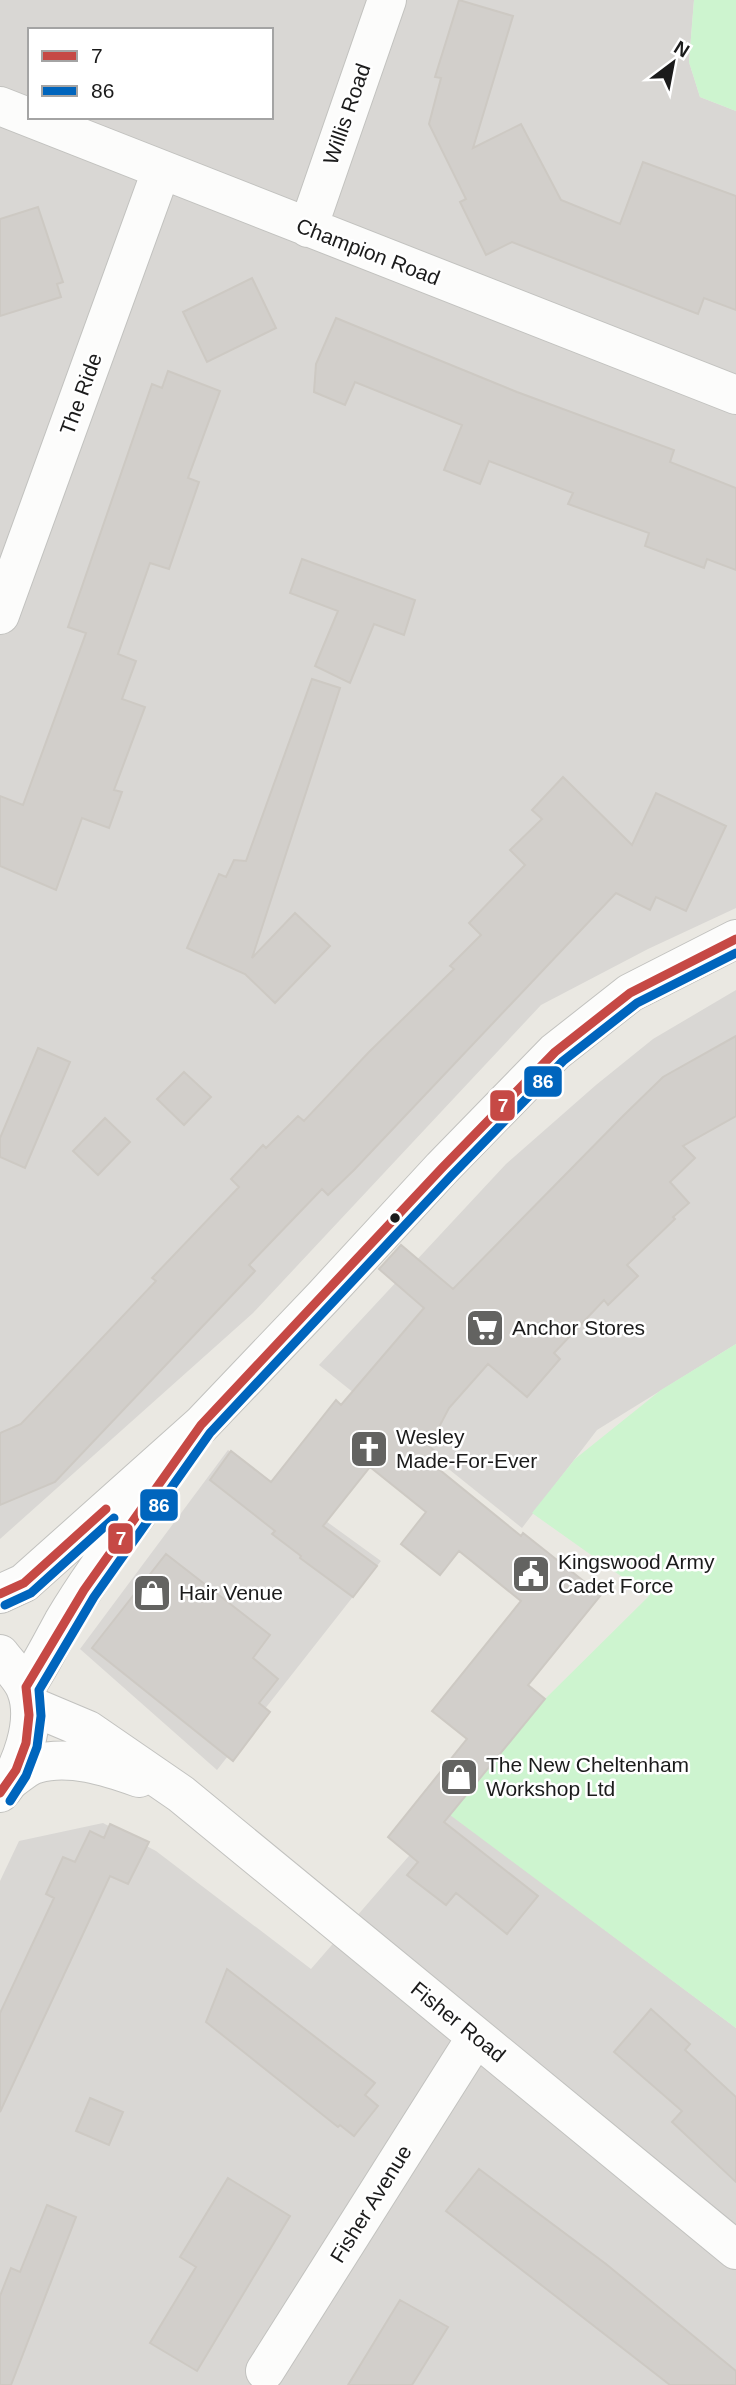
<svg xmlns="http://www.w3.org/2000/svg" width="736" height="2385" font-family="Arial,sans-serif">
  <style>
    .residential { fill: #d9d7d4; fill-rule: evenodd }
    .park { fill: #cdf4cf }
    .building { fill: #d2cfcb; stroke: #cdc9c3; stroke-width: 2 }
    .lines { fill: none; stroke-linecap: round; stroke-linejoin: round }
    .minor-casing { stroke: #c2c2bf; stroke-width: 40 }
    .tertiary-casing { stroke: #c2c2bf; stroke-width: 40 }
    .minor { stroke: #fcfcfb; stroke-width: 38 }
    .tertiary { stroke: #fcfcfb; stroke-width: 38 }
    .bus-1-casing { stroke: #fff; stroke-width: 14 }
    .bus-2-casing { stroke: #fff; stroke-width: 14 }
    .bus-1 { stroke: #c64945; stroke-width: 9 }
    .bus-2 { stroke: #0065bd; stroke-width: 9 }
    .bus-dot { fill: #1b1b1b; stroke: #fff; stroke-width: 2.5 }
    .labels { text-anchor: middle; stroke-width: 5; stroke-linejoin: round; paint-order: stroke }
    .street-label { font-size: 21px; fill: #1b1b1b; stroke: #fff }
    .poi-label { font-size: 21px; fill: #1b1b1b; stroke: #fff; text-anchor: start }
    .line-badge { stroke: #fff; stroke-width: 2.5 }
    .badge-label { font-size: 19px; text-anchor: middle; font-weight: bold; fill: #fff }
  </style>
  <rect width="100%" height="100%" fill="#eae8e2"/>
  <!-- residential -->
  <path class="residential" d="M 0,0 L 694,0 L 689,62 L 700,97 L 736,111 L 736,908 L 648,949 L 541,1005 L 253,1313 L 0,1539 ZM 30,30 L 271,30 L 271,117 L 30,117 Z
    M 736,990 L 736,1344 L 597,1430 L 522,1528 L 319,1365 L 506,1164 L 596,1085 L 653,1039 Z
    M 228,1450 L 381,1561 L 217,1770 L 80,1649 Z
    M 447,1812 L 736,2028 L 736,2385 L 0,2385 L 0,1881 L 19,1841 L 103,1823 L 156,1851 L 311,1969 Z"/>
  <!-- park -->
  <path class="park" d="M 694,0 L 736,0 L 736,111 L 700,97 L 689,62 Z
    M 736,1344 L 736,2028 L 450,1815 L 545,1699 L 649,1596 L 532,1513 L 575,1459 L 661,1390 Z"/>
  <!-- building -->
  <path class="building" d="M 459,0 L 513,16 L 473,148 L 521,124 L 561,200 L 620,224 L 643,162 L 736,196 L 736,310 L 704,298 L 698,314 L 512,242 L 486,255 L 460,202 L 466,199 L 429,124 L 441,78 L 435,77 Z
    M 38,207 L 63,282 L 57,284 L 61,297 L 0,316 L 0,219 Z
    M 252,278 L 276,328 L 207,362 L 183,312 Z
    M 336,318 L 517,392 L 674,450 L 670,462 L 736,488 L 736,570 L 707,559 L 704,568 L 645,546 L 649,533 L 568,504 L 573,493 L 489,461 L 480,484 L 444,470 L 462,425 L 355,382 L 345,405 L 314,392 L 316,364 Z
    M 168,371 L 220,391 L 188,478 L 199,482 L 169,569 L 150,563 L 118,654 L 136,661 L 122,699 L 145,707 L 114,790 L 122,792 L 109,828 L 82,818 L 56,890 L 0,866 L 0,796 L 23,805 L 86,633 L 68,627 L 152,384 L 162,388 Z
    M 302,559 L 415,600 L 404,635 L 374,624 L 350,683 L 315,666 L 338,611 L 290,593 Z
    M 312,679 L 340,688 L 252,958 L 295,913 L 330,946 L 275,1003 L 245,974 L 187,948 L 219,874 L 226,877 L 234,860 L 246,861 Z
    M 563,777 L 632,845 L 656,793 L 726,826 L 686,911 L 656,897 L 650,910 L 616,893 L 354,1170 L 328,1195 L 322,1189 L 249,1265 L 255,1271 L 55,1482 L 0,1505 L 0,1433 L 21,1424 L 156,1281 L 152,1278 L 239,1187 L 231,1179 L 263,1145 L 266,1148 L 298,1116 L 304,1121 L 369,1052 L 454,969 L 450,966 L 481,935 L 469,923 L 525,865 L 510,850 L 542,819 L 532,810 Z
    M 736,1036 L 736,1116 L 683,1146 L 695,1158 L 670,1182 L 689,1203 L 673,1217 L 675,1219 L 627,1265 L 638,1276 L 608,1305 L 604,1300 L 554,1353 L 560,1359 L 527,1397 L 488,1364 L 449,1408 L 429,1446 L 437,1453 L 430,1462 L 521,1536 L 523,1533 L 601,1595 L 528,1685 L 545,1699 L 444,1822 L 538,1896 L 507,1934 L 456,1893 L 446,1905 L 407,1875 L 418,1862 L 388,1837 L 467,1739 L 432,1711 L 521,1601 L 459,1551 L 440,1575 L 401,1544 L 426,1512 L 370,1467 L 323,1526 L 377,1566 L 353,1597 L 300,1558 L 301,1556 L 272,1534 L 275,1531 L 210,1480 L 231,1451 L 271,1482 L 336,1400 L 341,1405 L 424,1308 L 379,1269 L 401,1245 L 453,1289 L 623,1116 L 663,1077 Z
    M 38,1048 L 70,1062 L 25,1168 L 0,1157 L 0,1138 Z
    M 184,1072 L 211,1097 L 184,1125 L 157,1099 Z
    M 105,1118 L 130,1142 L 98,1175 L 73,1151 Z
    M 166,1554 L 270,1635 L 253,1658 L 278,1679 L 259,1703 L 270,1712 L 233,1761 L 92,1648 Z
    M 110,1824 L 149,1842 L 128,1884 L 110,1876 L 0,2112 L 0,2013 L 54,1898 L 46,1894 L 63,1857 L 75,1862 L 90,1831 L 104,1838 Z
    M 227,1969 L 375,2083 L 365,2095 L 378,2106 L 354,2136 L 340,2125 L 338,2127 L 206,2022 Z
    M 651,2009 L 690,2044 L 685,2050 L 736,2097 L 736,2182 L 672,2122 L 682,2111 L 614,2052 Z
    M 90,2098 L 123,2112 L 109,2145 L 76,2131 Z
    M 479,2169 L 606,2264 L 736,2371 L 736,2385 L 670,2385 L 446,2211 Z
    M 228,2178 L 290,2216 L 197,2371 L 150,2343 L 196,2267 L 180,2257 Z
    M 47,2205 L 76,2217 L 11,2385 L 0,2385 L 0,2296 L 11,2268 L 20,2272 Z
    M 400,2300 L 448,2327 L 412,2385 L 348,2385 Z"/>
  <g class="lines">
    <defs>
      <path id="minor" d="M 0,106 L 736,395
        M 308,228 L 387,0
        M 0,615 L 161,171
        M 31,1706 L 88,1730 L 181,1794 L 736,2250
        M 12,1779 C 19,1774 28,1766 36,1764 C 69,1754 108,1767 139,1778
        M 265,2371 L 476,2037"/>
      <path id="tertiary" d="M 0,1594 L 24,1583 L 201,1425 L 323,1297 L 442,1168 L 555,1052 L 630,993 L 736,939
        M 0,1654 C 8,1665 22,1678 26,1690 C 38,1721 21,1770 0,1793
        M 26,1687 C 40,1666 51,1644 63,1622 C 92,1573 128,1527 161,1481"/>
    </defs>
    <!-- minor casing -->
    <use href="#minor" class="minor-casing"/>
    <!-- tertiary casing -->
    <use href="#tertiary" class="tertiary-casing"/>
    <!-- minor -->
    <use href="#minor" class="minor"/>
    <!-- tertiary -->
    <use href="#tertiary" class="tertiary"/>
    <defs>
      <path id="bus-1" d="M 0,1594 L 24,1583 L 106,1509
        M 0,1793 L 16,1770 L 26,1743 L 29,1715 L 26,1687 L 84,1590 L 201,1425 L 442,1168 L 555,1052 L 630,993 L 736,939"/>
      <path id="bus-2" d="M 5,1605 L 31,1593 L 114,1518
        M 10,1801 L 26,1776 L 37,1747 L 41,1716 L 39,1690 L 94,1597 L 210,1433 L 451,1176 L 563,1061 L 637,1003 L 736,953"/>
    </defs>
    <!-- bus-1 casing -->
    <use href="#bus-1" class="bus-1-casing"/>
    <!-- bus-2 casing -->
    <use href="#bus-2" class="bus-2-casing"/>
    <!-- bus-1 -->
    <use href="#bus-1" class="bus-1"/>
    <!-- bus-2 -->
    <use href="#bus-2" class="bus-2"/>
  </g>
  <!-- icons -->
  <defs>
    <symbol id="supermarket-square" viewBox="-11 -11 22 22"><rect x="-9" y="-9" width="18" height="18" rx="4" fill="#636361" stroke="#fff"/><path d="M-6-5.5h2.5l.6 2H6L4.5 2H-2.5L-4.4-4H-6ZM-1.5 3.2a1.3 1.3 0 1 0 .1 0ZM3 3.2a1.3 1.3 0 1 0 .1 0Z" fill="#fff"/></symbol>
    <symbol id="church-square" viewBox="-11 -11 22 22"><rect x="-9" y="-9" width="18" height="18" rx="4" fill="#636361" stroke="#fff"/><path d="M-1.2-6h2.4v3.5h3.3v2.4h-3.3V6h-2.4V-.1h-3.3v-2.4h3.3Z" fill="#fff"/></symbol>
    <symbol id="civic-square" viewBox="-11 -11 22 22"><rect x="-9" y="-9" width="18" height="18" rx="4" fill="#636361" stroke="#fff"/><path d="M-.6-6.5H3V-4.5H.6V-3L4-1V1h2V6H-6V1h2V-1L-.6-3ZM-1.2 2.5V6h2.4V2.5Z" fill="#fff"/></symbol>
    <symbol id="shop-square" viewBox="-11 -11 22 22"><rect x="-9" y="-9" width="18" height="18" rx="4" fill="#636361" stroke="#fff"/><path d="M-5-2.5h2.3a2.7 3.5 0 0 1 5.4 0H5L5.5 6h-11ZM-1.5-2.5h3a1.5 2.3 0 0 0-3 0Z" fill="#fff"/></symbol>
  </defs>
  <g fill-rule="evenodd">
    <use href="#supermarket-square" x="463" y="1306" width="44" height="44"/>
    <use href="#church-square" x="347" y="1427" width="44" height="44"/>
    <use href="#civic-square" x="509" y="1552" width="44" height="44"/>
    <use href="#shop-square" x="130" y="1571" width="44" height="44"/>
    <use href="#shop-square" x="437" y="1755" width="44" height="44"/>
  </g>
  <!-- markers -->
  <circle class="bus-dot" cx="395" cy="1218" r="6"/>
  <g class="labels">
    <!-- street labels -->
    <g class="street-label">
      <text transform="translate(347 114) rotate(-71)" y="7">Willis Road</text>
      <text transform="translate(368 252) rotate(21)" y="7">Champion Road</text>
      <text transform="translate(81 394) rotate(-70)" y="7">The Ride</text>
      <text transform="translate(458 2022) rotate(39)" y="7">Fisher Road</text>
      <text transform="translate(371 2204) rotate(-58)" y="7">Fisher Avenue</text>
    </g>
    <!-- poi labels -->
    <g class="poi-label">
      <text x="512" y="1335">Anchor Stores</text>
      <text x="396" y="1444">Wesley<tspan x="396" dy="24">Made-For-Ever</tspan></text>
      <text x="558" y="1569">Kingswood Army<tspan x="558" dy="24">Cadet Force</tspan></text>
      <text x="179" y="1600">Hair Venue</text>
      <text x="486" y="1772">The New Cheltenham<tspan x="486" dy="24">Workshop Ltd</tspan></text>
    </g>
  </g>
  <g class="line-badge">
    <rect x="523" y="1065" width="40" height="33" rx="7" fill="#0065bd"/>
    <rect x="489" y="1089" width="27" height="33" rx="7" fill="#c64945"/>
    <rect x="139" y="1488" width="40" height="34" rx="7" fill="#0065bd"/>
    <rect x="107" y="1522" width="27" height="33" rx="7" fill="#c64945"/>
  </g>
  <g class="badge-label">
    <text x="543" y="1088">86</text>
    <text x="503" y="1112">7</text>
    <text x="159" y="1512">86</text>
    <text x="121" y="1545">7</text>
  </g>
  <!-- legend -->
  <rect x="28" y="28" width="245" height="91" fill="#ffffff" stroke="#a4a4a4" stroke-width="2"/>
  <rect x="42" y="51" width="35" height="10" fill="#c64945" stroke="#a4a4a4" stroke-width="2"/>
  <text x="91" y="63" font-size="21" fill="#1b1b1b">7</text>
  <rect x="42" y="86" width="35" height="10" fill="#0065bd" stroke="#a4a4a4" stroke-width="2"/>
  <text x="91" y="98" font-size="21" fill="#1b1b1b">86</text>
  <!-- north arrow -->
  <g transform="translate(673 63) rotate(32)" stroke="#ffffff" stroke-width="5" paint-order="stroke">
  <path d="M0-5L12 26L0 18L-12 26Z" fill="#1b1b1b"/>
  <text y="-10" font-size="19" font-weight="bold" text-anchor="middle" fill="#1b1b1b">N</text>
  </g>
</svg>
